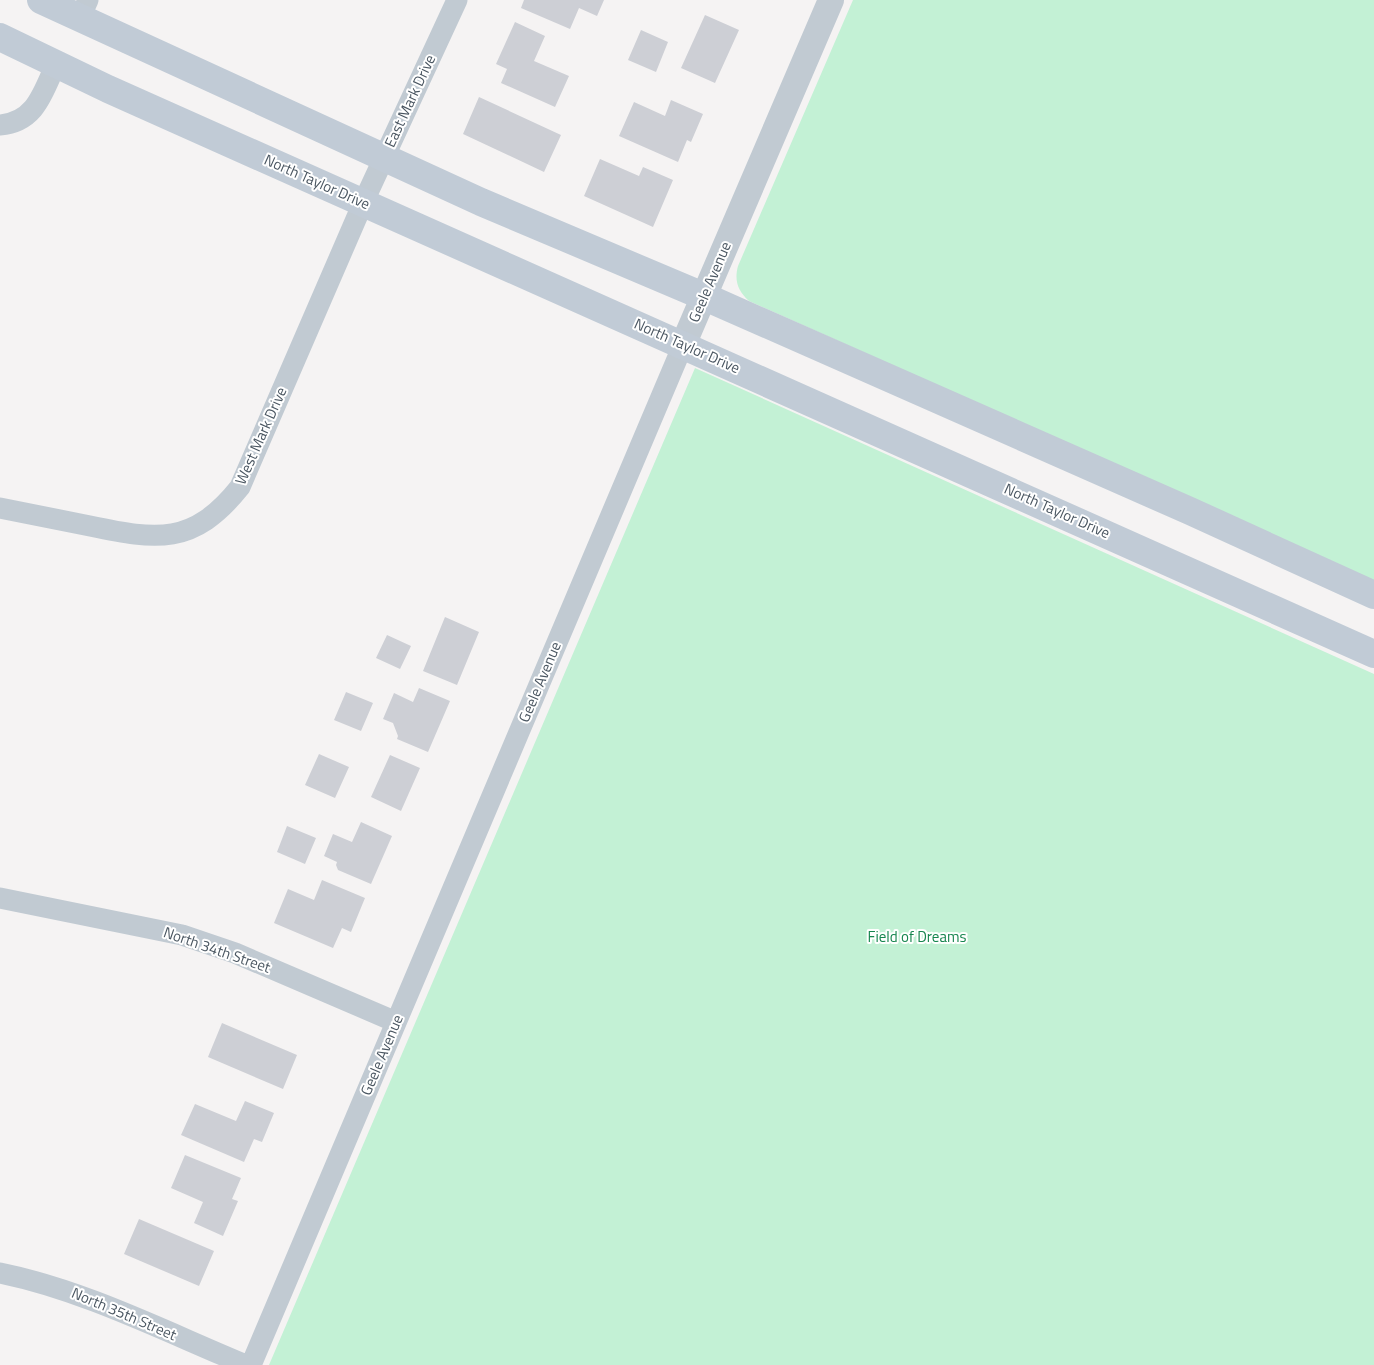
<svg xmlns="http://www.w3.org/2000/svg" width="1374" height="1365" font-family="'Titillium Web',sans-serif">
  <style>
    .green { fill: #c3f1d5 }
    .building { fill: #cdcfd5 }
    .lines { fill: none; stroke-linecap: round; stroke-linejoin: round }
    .minor { stroke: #c1cad2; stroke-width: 21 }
    .tertiary { stroke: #c1cad2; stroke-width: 26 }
    .secondary { stroke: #c1cbd6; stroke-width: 28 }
    .labels { text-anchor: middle; stroke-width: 4; stroke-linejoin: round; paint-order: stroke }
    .street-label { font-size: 15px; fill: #4a5661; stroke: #fff }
    .park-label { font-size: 15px; fill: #17864f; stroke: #fff }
  </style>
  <rect width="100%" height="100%" fill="#f5f3f3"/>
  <!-- green -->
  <path class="green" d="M 853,0 L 1374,0 L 1374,581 L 749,301 C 738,291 734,281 738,266 Z
    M 695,368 L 1374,674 L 1374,1365 L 269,1365 Z"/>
  <!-- building -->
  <path class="building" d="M 524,0 L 604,0 L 597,16 L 579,8 L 570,29 L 521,8 Z
    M 705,15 L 739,30 L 715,83 L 681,68 Z
    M 515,22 L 545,36 L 534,61 L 569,76 L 555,107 L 501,83 L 507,69 L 496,64 Z
    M 641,30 L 668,42 L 656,72 L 628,60 Z
    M 479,97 L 561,135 L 544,172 L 463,134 Z
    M 671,100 L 703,114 L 691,142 L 687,140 L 678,162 L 619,136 L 634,102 L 665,116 Z
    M 600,159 L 639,176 L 643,167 L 673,180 L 653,227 L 584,196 Z
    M 445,617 L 479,632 L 457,685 L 423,671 Z
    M 387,635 L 411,646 L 400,669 L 376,658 Z
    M 419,688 L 450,701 L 428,752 L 397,739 L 398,736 L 393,723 L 383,719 L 394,693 L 413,702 Z
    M 346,692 L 373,703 L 361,731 L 334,720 Z
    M 319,754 L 349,767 L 335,798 L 305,785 Z
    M 390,755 L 420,768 L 401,811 L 371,797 Z
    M 361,822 L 392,836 L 371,884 L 338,870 L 336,865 L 337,862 L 324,856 L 333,834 L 352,842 Z
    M 287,826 L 316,838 L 305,864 L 277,852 Z
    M 322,880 L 365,898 L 351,932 L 342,928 L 333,948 L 274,923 L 288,889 L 314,900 Z
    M 222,1023 L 297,1055 L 283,1089 L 208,1057 Z
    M 245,1101 L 274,1113 L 262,1142 L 254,1139 L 244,1162 L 181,1135 L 195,1104 L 236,1121 Z
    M 185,1155 L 241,1178 L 232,1199 L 238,1201 L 223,1236 L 194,1223 L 203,1202 L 171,1188 Z
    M 139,1219 L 214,1251 L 199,1286 L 124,1254 Z"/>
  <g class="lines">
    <!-- minor -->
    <path class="minor" d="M 80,18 L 88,0
      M 0,125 C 36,122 43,92 56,64
      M 0,508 C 30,514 60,520 90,526 C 157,540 193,546 240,487 L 363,203 L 457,0
      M 0,898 L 182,935 L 235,953 L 396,1022
      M 0,1273 C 84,1290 166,1332 246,1365
      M 251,1365 L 683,345"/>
    <!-- tertiary -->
    <path class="tertiary" d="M 683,345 L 831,0"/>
    <!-- secondary -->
    <path class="secondary" d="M 41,0 L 481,202 L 703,296 L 1190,511 L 1374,595
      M 0,37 L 108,89 L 1374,654"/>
  </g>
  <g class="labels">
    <!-- street labels -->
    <g class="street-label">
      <text transform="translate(410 101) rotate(-65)" y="5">East Mark Drive</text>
      <text transform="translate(317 182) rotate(24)" y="5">North Taylor Drive</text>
      <text transform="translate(710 282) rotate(-67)" y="5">Geele Avenue</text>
      <text transform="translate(687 346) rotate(24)" y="5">North Taylor Drive</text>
      <text transform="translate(261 436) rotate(-66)" y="5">West Mark Drive</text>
      <text transform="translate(1057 511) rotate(24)" y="5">North Taylor Drive</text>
      <text transform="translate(540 682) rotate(-67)" y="5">Geele Avenue</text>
      <text transform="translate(217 950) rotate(19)" y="5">North 34th Street</text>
      <text transform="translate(382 1055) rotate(-67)" y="5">Geele Avenue</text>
      <text transform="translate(124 1314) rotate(23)" y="5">North 35th Street</text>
    </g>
    <!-- park labels -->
    <g class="park-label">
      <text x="917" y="942">Field of Dreams</text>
    </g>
  </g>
</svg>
